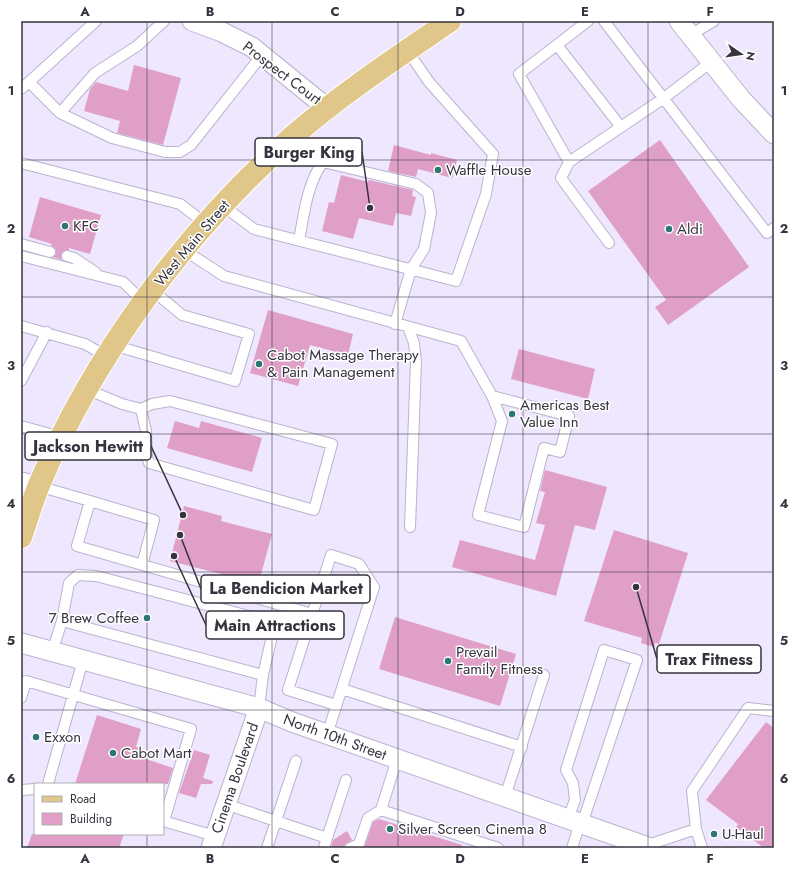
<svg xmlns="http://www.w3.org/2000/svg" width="795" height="869" font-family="Jost,sans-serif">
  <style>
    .building { fill: #df9fc6 }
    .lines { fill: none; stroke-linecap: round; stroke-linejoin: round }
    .service-casing { stroke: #bbb3cf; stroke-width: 12 }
    .minor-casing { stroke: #bbb3cf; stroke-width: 21 }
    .primary-casing { stroke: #fff; stroke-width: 24 }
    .service { stroke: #fff; stroke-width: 10 }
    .minor { stroke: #fff; stroke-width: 19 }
    .primary { stroke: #e0c689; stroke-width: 22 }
    .grid { fill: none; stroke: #36333e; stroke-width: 1; stroke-opacity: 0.55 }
    .poi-dot { fill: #2d7671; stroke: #fff; stroke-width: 1.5 }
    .labels { text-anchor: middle; stroke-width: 3; stroke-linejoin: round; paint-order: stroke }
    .street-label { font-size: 15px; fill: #36333e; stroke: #fff }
    .poi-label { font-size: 15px; fill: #36333e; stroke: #fff; text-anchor: start }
    .leader { fill: none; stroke: #36333e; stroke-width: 1.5 }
    .callout-dot { fill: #36333e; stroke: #fff; stroke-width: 1.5 }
    .callout { fill: #fff; stroke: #36333e; stroke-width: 1.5 }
    .callout-label { font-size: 16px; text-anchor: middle; font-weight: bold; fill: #36333e }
    .neatline { fill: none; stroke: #36333e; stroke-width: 1.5 }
    .grid-label { font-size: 13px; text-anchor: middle; font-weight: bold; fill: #36333e }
  </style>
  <rect width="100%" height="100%" fill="#eee7fe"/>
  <!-- building -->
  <path class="building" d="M 134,65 L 181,78 L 163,145 L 117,133 L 120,121 L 84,111 L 90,89 L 96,82 L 128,91 Z
    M 660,140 L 749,267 L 668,325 L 655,307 L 666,300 L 588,191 Z
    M 394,145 L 431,155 L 431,153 L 457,160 L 452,178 L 418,169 L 416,177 L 388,171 Z
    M 341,175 L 368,182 L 369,180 L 413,190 L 412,196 L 416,197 L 411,216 L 396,213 L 393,226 L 359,218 L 353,239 L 322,231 L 329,202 L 334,203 Z
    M 40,197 L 101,215 L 90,254 L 69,248 L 69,250 L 62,252 L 61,255 L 62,260 L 53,257 L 56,254 L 56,251 L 55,248 L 51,246 L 52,244 L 29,237 Z
    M 268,310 L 353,334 L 348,355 L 310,345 L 298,386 L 250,373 Z
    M 519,349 L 595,369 L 588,399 L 511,379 Z
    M 175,421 L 199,428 L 201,421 L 262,438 L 252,472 L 167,448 Z
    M 545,470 L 607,487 L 595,530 L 575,525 L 556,596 L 452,567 L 460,540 L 535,560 L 545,525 L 536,523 L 545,492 L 540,491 Z
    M 184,506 L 222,516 L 221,521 L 272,534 L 257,589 L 223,580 L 225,575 L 170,561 Z
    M 614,530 L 688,553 L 659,644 L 655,643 L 654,647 L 641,643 L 642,638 L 584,621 Z
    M 395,617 L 516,654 L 500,706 L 379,669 Z
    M 97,715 L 141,729 L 136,747 L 143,749 L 140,757 L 173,768 L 168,784 L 75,784 Z
    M 766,722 L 774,728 L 774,848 L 764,848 L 736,827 L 738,824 L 706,800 Z
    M 194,750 L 210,755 L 203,778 L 213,781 L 212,784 L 201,784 L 196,798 L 179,793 Z
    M 379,819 L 462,845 L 461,848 L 364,848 L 373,822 Z
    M 347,831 L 352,840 L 345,844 L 344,848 L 331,848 L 333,840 Z
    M 32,834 L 124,834 L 119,848 L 27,848 Z"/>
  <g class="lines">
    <defs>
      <path id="service" d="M 96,21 L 29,82 L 60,113 L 112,138 L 165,152 L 180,152 L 191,145 L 262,55
        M 588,21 L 519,74 L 569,162 L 561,178 L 609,243
        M 604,21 L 767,233 L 774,228
        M 690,35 L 714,21
        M 557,45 L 621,127
        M 21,89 L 29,82
        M 60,113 L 95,73 L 137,46 L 164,21
        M 299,131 L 323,162
        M 569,162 L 664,98 L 711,62
        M 21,163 L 180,204 L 206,224
        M 222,205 L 254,229 L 456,281 L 486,194 L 493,154 L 429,82 L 407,50
        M 299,240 C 304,215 307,183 323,162 L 416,184 L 428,193 L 431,213 L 424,249 L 411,269 L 395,324
        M 21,244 L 50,252
        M 184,250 L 224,276 L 461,341 L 492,396 L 569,416 L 560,452 L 544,448 L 524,527 L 478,515 L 502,421 L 492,396
        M 21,256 L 123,282 L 144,302
        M 67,256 L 74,258 L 95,272
        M 21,326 L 85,344 L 106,356
        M 408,327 L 414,343 L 416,362 L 410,527
        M 113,345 L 235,381 L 249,334 L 182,315 L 152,290
        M 21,381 L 47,332
        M 86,389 L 122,404 L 141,409 L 152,404 L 170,401 L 332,444 L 314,510 L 149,463 L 147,457 L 146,431 L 141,409
        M 21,426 L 61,437
        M 38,486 L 90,501 L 77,546 L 312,614
        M 90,501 L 154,520 L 142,565
        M 52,652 L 62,621 L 69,583 L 78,575 L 96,576 L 275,623 L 263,675 L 62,621
        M 342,689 L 522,747
        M 21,698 L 26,681 L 191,729 L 164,821
        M 259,708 L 263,675
        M 327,735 L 374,587 L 359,564 L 331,555 L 288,690 L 336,705
        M 397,759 L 381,810 L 498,848
        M 48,784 L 83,660
        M 21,790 L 35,789
        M 505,797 L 544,675
        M 225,804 L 327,838 L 324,848
        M 568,819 L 575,800 L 573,783 L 566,770 L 604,650 L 637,660 L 582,824
        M 163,821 L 215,836
        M 327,838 L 346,780
        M 645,846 L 696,829
        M 267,848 L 296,761
        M 350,848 L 359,844 L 368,818 L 381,810
        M 572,848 L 580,823
        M 702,848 L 696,829 L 692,791 L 748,708 L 774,711"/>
      <path id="minor" d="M 192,21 L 222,32 L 252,47 L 327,108
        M 679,21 L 741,99 L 774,134
        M 21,482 L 38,486
        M 21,643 L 259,708 L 292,722 L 645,846
        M 211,848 L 259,708"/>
      <path id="primary" d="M 21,537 C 27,520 32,502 39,485 C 93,356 187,230 292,137 C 341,94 396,58 450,21"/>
    </defs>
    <!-- service casing -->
    <use href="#service" class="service-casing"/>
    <!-- minor casing -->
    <use href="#minor" class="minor-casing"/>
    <!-- primary casing -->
    <use href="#primary" class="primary-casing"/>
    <!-- service -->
    <use href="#service" class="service"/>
    <!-- minor -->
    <use href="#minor" class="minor"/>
    <!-- primary -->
    <use href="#primary" class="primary"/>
  </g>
  <!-- grid -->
  <path class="grid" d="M 147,21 L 147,784M 272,21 L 272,848M 398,21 L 398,848M 523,21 L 523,848M 648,21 L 648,848M 21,160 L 774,160M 21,297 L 774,297M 21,434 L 774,434M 21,572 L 774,572M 21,710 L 774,710M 147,834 L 147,848"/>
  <!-- markers -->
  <g class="poi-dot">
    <circle cx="438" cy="170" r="4"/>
    <circle cx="65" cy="226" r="4"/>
    <circle cx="669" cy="229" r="4"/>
    <circle cx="259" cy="364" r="4"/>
    <circle cx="512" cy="414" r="4"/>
    <circle cx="147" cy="618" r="4"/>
    <circle cx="448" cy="661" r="4"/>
    <circle cx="36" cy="737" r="4"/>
    <circle cx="113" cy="753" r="4"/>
    <circle cx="390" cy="829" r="4"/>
    <circle cx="714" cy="834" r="4"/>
  </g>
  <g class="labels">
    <!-- street labels -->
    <g class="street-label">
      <text transform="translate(282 73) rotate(37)" y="5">Prospect Court</text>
      <text transform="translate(192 243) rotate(-50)" y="5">West Main Street</text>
      <text transform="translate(335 737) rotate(20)" y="5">North 10th Street</text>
      <text transform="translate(235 778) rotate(-71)" y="5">Cinema Boulevard</text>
    </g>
    <!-- poi labels -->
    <g class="poi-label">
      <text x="446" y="175">Waffle House</text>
      <text x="73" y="231">KFC</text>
      <text x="677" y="234">Aldi</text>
      <text x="267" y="360">Cabot Massage Therapy<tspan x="267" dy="17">&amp; Pain Management</tspan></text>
      <text x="520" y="410">Americas Best<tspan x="520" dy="17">Value Inn</tspan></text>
      <text x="139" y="623" text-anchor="end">7 Brew Coffee</text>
      <text x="456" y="657">Prevail<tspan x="456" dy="17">Family Fitness</tspan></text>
      <text x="44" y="742">Exxon</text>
      <text x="121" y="758">Cabot Mart</text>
      <text x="398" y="834">Silver Screen Cinema 8</text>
      <text x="722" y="839">U-Haul</text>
    </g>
  </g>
  <!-- callouts -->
  <path class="leader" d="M370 208L362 152M183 515L151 446M180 535L201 589M174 556L206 625M636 587L657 659"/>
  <g class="callout-dot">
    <circle cx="370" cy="208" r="4"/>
    <circle cx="183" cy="515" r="4"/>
    <circle cx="180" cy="535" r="4"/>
    <circle cx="174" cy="556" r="4"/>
    <circle cx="636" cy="587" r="4"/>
  </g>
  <g class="callout">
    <rect x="255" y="138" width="107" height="28" rx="4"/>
    <rect x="25" y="432" width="126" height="28" rx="4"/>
    <rect x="201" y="575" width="169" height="28" rx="4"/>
    <rect x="206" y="611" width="138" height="28" rx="4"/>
    <rect x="657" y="645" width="104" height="28" rx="4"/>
  </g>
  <g class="callout-label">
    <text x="309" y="158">Burger King</text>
    <text x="88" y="452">Jackson Hewitt</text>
    <text x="286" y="594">La Bendicion Market</text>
    <text x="275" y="631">Main Attractions</text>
    <text x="709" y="665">Trax Fitness</text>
  </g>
  <!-- border -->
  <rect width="795" height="869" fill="none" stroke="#ffffff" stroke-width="44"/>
  <!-- legend -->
  <rect x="34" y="783" width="130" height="52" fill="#ffffff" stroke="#afadb2"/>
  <rect x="42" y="796" width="20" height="6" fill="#e0c689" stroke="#afadb2"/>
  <text x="70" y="803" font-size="12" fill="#36333e">Road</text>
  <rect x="42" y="813" width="20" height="12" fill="#df9fc6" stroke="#afadb2"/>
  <text x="70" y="823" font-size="12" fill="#36333e">Building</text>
  <!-- north arrow -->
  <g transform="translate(741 54) rotate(103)" stroke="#ffffff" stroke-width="3" paint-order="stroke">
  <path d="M0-3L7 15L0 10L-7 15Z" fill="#36333e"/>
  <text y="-6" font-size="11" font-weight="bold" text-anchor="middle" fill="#36333e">N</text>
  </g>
  <rect x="22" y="22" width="751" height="825" class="neatline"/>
  <g class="grid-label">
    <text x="85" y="16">A</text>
    <text x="210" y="16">B</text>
    <text x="335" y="16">C</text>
    <text x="460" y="16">D</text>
    <text x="585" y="16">E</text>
    <text x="710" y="16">F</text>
    <text x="11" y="95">1</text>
    <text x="784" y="95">1</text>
    <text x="11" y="233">2</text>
    <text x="784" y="233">2</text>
    <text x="11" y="370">3</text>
    <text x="784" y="370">3</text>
    <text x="11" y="508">4</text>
    <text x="784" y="508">4</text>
    <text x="11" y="645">5</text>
    <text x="784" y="645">5</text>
    <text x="11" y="783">6</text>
    <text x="784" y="783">6</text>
    <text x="85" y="863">A</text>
    <text x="210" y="863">B</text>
    <text x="335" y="863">C</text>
    <text x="460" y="863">D</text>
    <text x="585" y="863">E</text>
    <text x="710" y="863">F</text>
  </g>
</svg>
